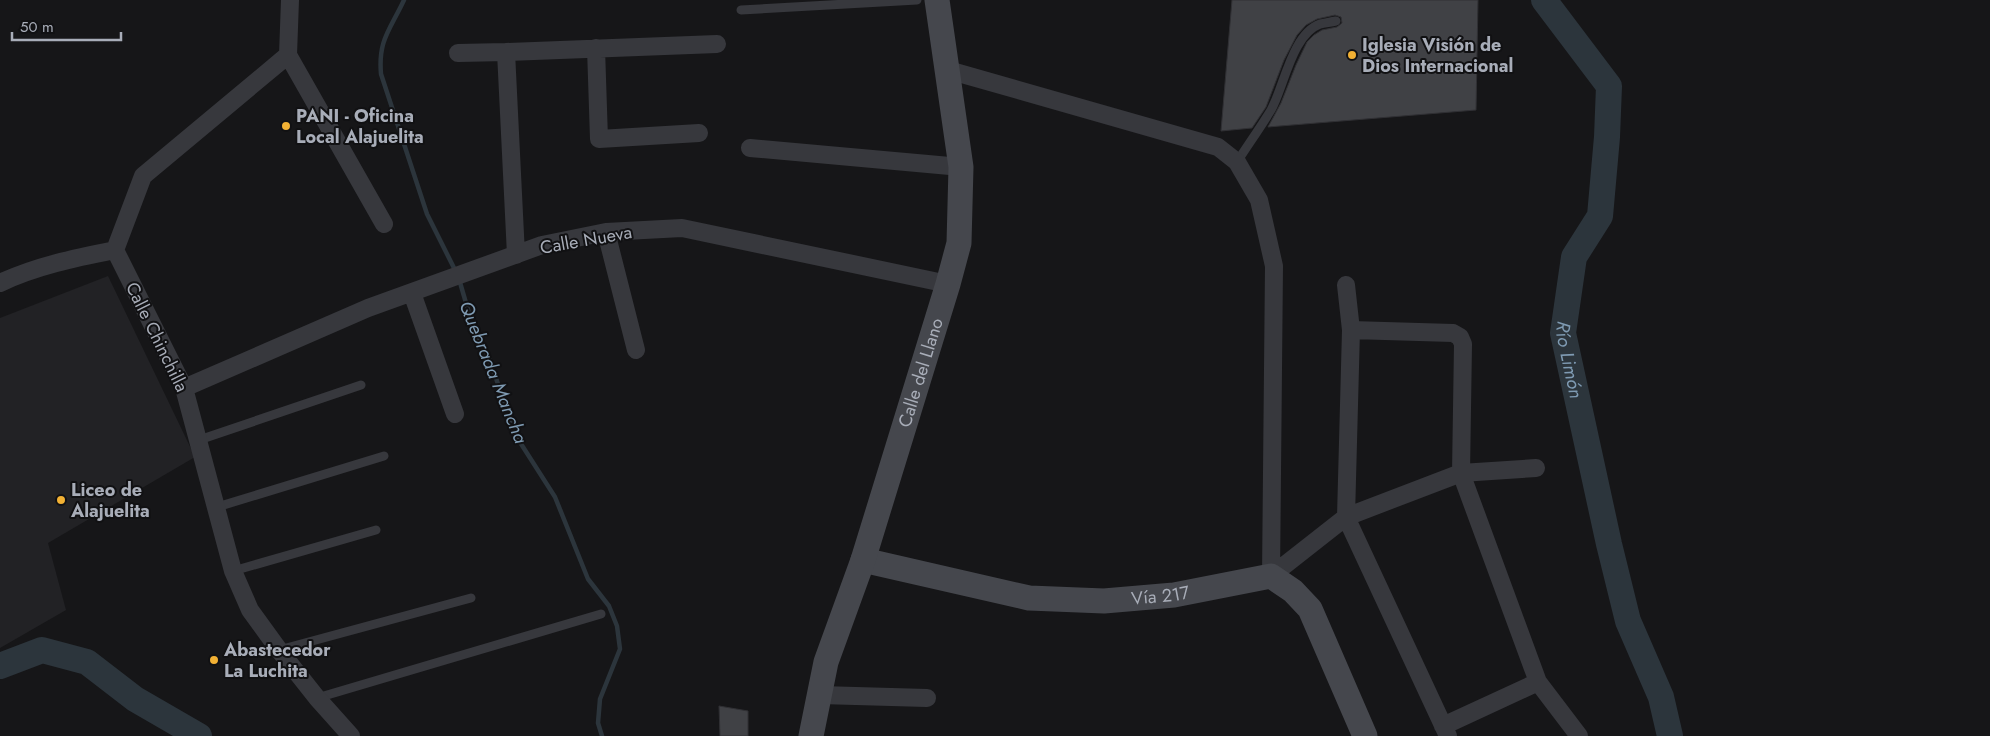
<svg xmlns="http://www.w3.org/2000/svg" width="1990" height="736" font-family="Jost,sans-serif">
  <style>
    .built { fill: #222225 }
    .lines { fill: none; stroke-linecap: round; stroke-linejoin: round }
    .stream { stroke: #2c353c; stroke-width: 4.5 }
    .river { stroke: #2c353c; stroke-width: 26 }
    .building { fill: #404145; stroke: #303034 }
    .service { stroke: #37383d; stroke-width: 9 }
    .minor { stroke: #37383d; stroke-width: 18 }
    .secondary { stroke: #45474d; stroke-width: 25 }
    .poi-dot { fill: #f2b134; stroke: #111113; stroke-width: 2 }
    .labels { text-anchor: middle; stroke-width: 4; stroke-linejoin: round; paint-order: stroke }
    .poi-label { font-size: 18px; font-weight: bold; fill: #a8adb8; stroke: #111113; text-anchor: start }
    .street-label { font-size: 18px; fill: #a8adb8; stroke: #111113 }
    .water-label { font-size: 19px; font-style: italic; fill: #7f9bb3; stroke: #111113 }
  </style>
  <rect width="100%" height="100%" fill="#161618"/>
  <!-- built -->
  <path class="built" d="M 108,276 L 195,457 L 48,543 L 66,610 L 0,648 L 0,318 Z"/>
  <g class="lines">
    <!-- stream -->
    <path class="stream" d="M 404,0 C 390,30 378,40 381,74 L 427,214 L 456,272
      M 459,279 L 473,327 L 489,358 L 516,436 L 555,497 L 588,579 L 609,606 L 617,626 L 620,649 L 600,699 L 598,723 L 602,736"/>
    <!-- river -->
    <g class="river">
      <path id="s1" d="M 1544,0 L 1609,86 L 1607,137 L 1600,216 L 1574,257 L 1563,333 L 1609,544 L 1628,621 L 1661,697 L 1670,736"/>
      <path d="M 0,666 L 42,650 L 87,662 L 135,699 L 199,736"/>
    </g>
  </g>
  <!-- building -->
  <path class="building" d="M 1232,0 L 1478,0 L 1476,110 L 1268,127 L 1281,103 L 1296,65 L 1307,42 L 1314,35 L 1322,30 L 1337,27 L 1342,23 L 1341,17 L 1335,15 L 1317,19 L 1306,25 L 1297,35 L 1284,60 L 1266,107 L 1252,128 L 1221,131 Z
    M 719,706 L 748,711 L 748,736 L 720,736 Z"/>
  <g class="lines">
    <!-- service -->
    <path class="service" d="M 741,10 L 917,0
      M 1237,162 C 1248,145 1260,128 1271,110 C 1284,87 1292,34 1320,24 C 1325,23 1331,22 1336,21
      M 199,440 L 361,385
      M 217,507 L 384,456
      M 233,571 L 376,530
      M 279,650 L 471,598
      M 317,698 L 601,614"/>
    <!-- minor -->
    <path class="minor" d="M 290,0 L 288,55 L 143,176 L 115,250 L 184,388 L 233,571 L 250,610 L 279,650 L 317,698 L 351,736
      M 596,48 L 599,139 L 699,133
      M 506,52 L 717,44
      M 458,53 L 506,52 L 516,255
      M 288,55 L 384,224
      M 948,70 L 1218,147 L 1237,162 L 1259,200 L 1274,266 L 1271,576
      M 750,148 L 961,167
      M 606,232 L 636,350
      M 0,283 C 36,266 75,258 115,250
      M 1346,285 L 1351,330 L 1346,517 L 1448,736
      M 412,293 L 455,414
      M 1351,330 L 1453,333 L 1460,337 L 1463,344 L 1461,473 L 1538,682 L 1579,736
      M 184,388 L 368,308 L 542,245 L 606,232 L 682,228 L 948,284
      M 1271,576 L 1346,517 L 1461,473 L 1536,468
      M 820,695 L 927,698
      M 1443,726 L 1538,682"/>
    <!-- secondary -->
    <g class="secondary">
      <path id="s2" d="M 863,560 L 1029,598 L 1104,601 L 1174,595 L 1271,576 L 1293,591 L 1310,609 L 1365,736"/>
      <path id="s3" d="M 811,736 L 826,662 L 863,560 L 948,284 L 959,243 L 961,167 L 937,0"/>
    </g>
  </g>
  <!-- markers -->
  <g class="poi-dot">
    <circle cx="1352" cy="55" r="5"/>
    <circle cx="286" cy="126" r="5"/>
    <circle cx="61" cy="500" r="5"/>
    <circle cx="214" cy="660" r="5"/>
  </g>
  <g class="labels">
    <!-- poi labels -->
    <g class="poi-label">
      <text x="1362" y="51">Iglesia Visión de<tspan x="1362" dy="21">Dios Internacional</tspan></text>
      <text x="296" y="122">PANI - Oficina<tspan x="296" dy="21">Local Alajuelita</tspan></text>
      <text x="71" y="496">Liceo de<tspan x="71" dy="21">Alajuelita</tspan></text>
      <text x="224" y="656">Abastecedor<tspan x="224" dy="21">La Luchita</tspan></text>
    </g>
    <!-- street labels -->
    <g class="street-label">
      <text transform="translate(586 240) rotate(-10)" y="6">Calle Nueva</text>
      <text transform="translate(157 337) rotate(64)" y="6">Calle Chinchilla</text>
      <text dy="6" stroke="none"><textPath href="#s3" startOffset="380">Calle del Llano</textPath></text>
      <text dy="6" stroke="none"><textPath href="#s2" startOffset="302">Vía 217</textPath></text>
    </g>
    <!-- water labels -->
    <g class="water-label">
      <text dy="7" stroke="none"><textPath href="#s1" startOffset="391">Río Limón</textPath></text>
      <text transform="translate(494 372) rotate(68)" y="7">Quebrada Mancha</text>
    </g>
  </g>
  <!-- scale -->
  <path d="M12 32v8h109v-8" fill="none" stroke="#a8adb8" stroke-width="2.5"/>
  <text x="20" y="32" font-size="15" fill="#a8adb8" stroke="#111113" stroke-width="4" paint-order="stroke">50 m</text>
</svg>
